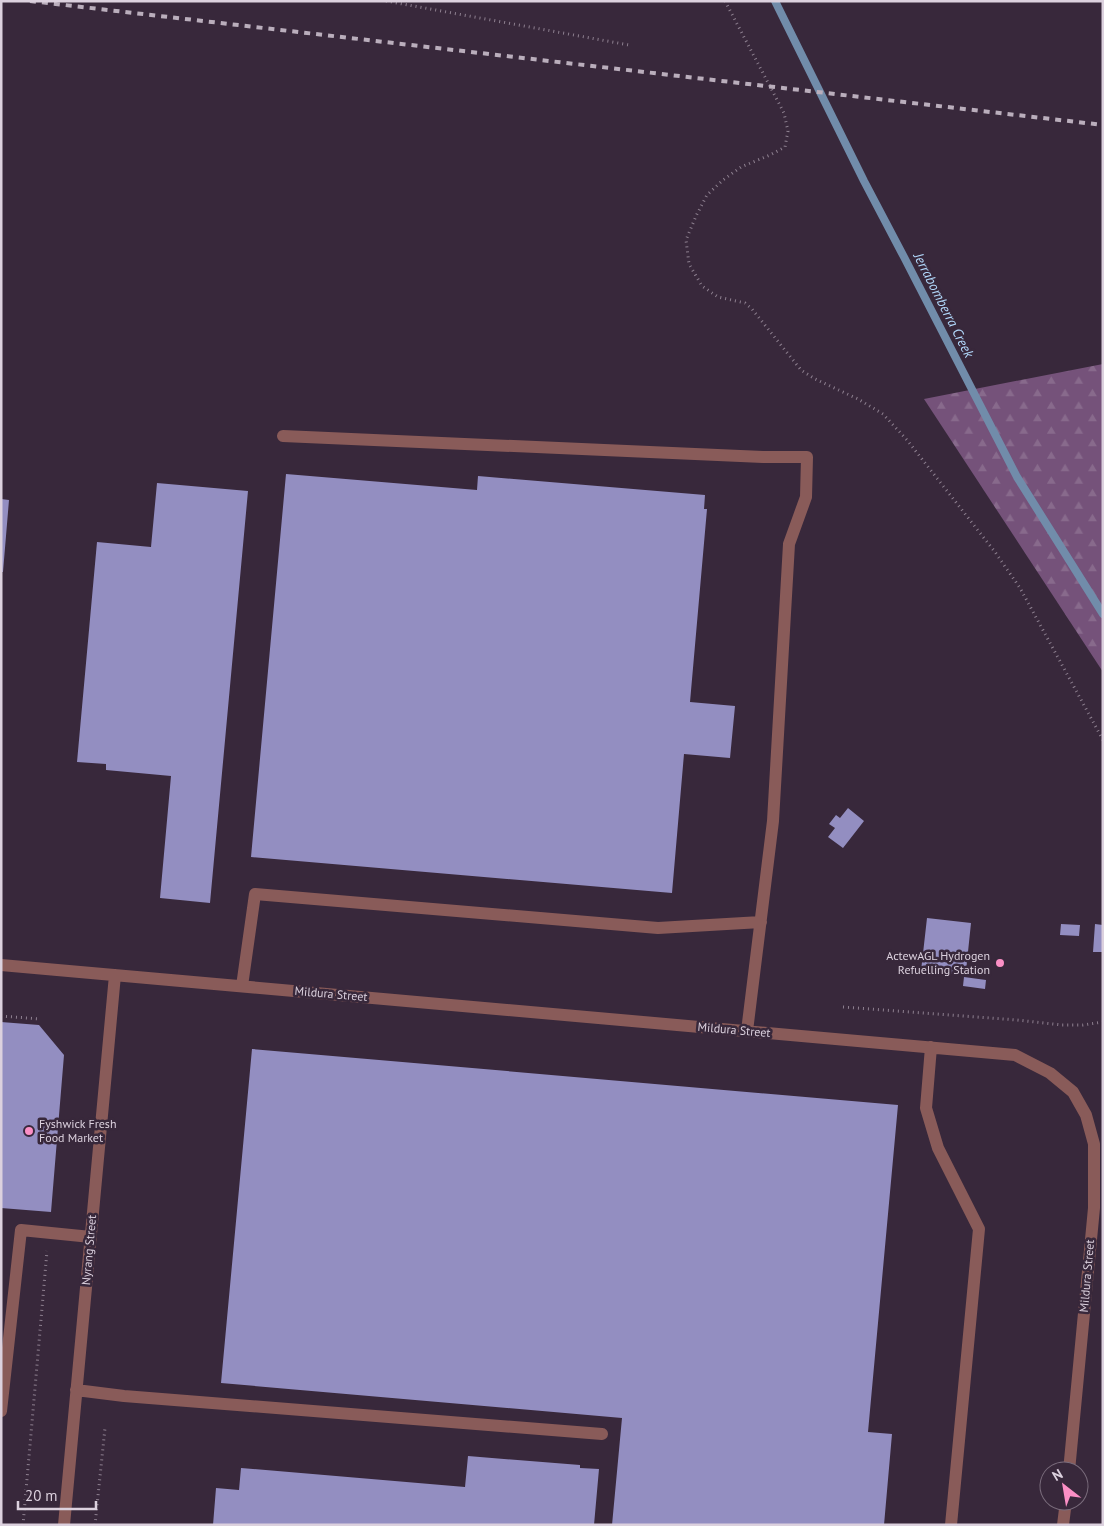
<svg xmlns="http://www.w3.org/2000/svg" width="1104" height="1526" font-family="'PT Sans',sans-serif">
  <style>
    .forest { fill: url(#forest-firs) }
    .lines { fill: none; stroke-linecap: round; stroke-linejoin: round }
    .stream { stroke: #718caa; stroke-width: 8 }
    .building { fill: #938ec1 }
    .path { stroke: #8e8090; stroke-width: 3; stroke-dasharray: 1 4; stroke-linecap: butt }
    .minor { stroke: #895b59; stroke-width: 12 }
    .rail { stroke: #baaebc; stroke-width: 4; stroke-dasharray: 6 6; stroke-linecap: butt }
    .poi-dot { fill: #fb8fc5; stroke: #38283b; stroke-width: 2 }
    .labels { text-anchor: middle; stroke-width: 5; stroke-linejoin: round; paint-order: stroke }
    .poi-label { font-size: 12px; fill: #dcd1de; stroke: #38283b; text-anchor: end }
    .street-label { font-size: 12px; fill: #dcd1de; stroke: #38283b }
    .water-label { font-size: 14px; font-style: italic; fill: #b1d7fa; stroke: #38283b }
  </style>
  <defs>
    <pattern id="forest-firs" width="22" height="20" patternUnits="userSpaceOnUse" patternTransform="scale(1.25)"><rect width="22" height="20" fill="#75527a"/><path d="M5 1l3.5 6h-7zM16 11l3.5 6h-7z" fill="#886a8c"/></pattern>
  </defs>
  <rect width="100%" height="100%" fill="#38283b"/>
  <!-- forest -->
  <path class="forest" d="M 1103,364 L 1103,672 L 924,399 Z"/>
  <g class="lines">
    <!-- stream -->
    <path class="stream" d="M 775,1 L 864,181 L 904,257 L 1017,477 L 1103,614"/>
  </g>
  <!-- building -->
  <path class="building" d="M 286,474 L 477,490 L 478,476 L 705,495 L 704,509 L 707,509 L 690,702 L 735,706 L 730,758 L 684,754 L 672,893 L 251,857 Z
    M 157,483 L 248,491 L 210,903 L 160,898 L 171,776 L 106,770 L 106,764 L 77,762 L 97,542 L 151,547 Z
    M 1,499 L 9,500 L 3,572 L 1,572 Z
    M 848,808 L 864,821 L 843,848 L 828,837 L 835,828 L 829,824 L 836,815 L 840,818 Z
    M 927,918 L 971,923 L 966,971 L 962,975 L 921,971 Z
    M 1061,924 L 1080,925 L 1079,936 L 1060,935 Z
    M 1095,924 L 1103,925 L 1103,952 L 1093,952 Z
    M 964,977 L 986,980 L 985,989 L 963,986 Z
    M 1,1022 L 39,1025 L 64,1055 L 51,1212 L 1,1208 Z
    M 252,1049 L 898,1105 L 868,1432 L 892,1434 L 884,1525 L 612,1525 L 622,1418 L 221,1383 Z
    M 468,1456 L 580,1465 L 580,1468 L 599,1469 L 594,1525 L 213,1525 L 216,1488 L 239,1490 L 241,1468 L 465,1487 Z"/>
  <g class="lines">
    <!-- path -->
    <path class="path" d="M 386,1 L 629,45
      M 725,1 L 784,113 L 788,131 L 785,147 L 770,155 L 741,167 L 723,180 L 707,195 L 696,216 L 686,240 L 689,264 L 702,286 L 718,297 L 745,303 L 752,309 L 801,370 L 815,379 L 858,399 L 883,414 L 907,440 L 995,552 L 1020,588 L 1103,740
      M 843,1007 L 1017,1020 L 1062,1025 L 1083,1025 L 1103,1022
      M 1,1016 L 40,1019
      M 23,1525 L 47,1251
      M 95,1525 L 105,1428"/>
    <!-- minor -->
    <path class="minor" d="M 283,436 L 763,457 L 807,457 L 806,497 L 789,544 L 773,821 L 747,1031
      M 1,965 L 1015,1055 L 1050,1073 L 1073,1092 L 1086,1115 L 1094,1144 L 1094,1208 L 1069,1471
      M 242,986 L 255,894 L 658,928 L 761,922
      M 931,1047 L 926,1108 L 938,1148 L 979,1229 L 951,1525
      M 76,1390 L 124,1396 L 602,1434
      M 1,1411 L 21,1230 L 91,1237
      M 64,1525 L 115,975
      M 1063,1525 L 1066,1501"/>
    <!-- rail -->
    <path class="rail" d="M 30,1 L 1103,125"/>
  </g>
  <!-- markers -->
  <g class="poi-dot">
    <circle cx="1000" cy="963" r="5"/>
    <circle cx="29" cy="1131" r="5"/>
  </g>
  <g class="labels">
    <!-- poi labels -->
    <g class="poi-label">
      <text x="990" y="960">ActewAGL Hydrogen<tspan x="990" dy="14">Refuelling Station</tspan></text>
      <text x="39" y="1128" text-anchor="start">Fyshwick Fresh<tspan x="39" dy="14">Food Market</tspan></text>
    </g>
    <!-- street labels -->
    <g class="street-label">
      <text transform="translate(331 994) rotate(5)" y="4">Mildura Street</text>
      <text transform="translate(734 1030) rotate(5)" y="4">Mildura Street</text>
      <text transform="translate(89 1250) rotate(-85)" y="4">Nyrang Street</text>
      <text transform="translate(1087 1276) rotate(-85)" y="4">Mildura Street</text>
    </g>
    <!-- water labels -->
    <g class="water-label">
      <text transform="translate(944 305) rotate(63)" y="5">Jerrabomberra Creek</text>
    </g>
  </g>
  <!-- border -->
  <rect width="1104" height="1526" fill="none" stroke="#dcd1de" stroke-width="5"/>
  <!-- north arrow -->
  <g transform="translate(1064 1486) rotate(329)"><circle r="24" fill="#38283b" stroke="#7a6c7c"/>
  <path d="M0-4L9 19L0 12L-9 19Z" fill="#fb8fc5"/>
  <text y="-8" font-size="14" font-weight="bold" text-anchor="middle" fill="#dcd1de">N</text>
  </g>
  <!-- scale -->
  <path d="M18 1501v8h78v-8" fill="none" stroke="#dcd1de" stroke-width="2.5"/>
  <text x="25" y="1501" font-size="15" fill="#dcd1de" stroke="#38283b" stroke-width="4" paint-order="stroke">20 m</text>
</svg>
